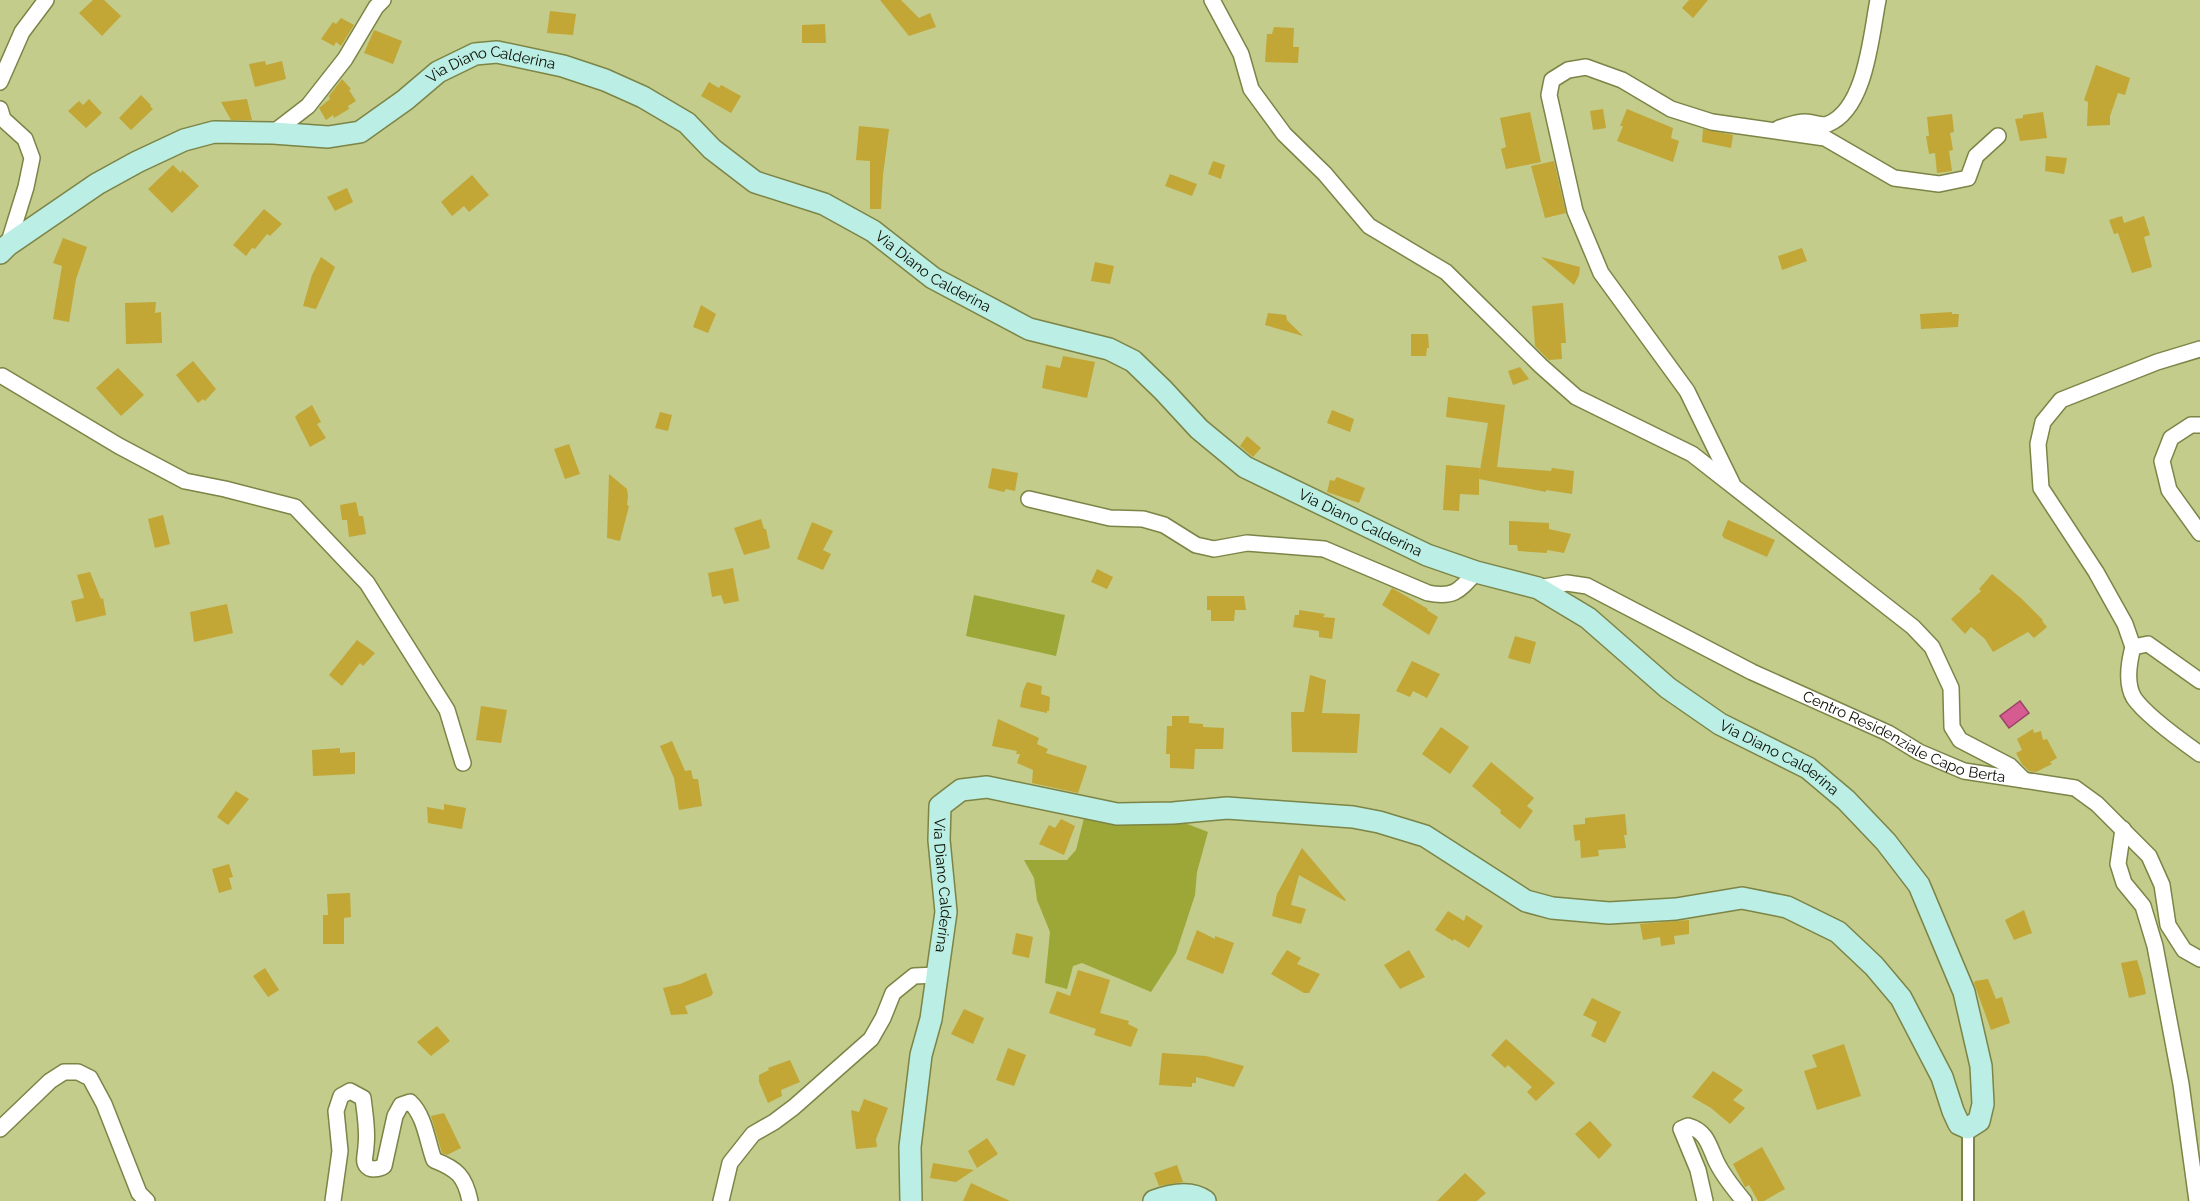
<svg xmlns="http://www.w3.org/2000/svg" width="2200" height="1201" font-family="Raleway,sans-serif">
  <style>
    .green { fill: #9ca738 }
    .water { fill: #d55b91; stroke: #946; stroke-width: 1.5 }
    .building { fill: #c2a636 }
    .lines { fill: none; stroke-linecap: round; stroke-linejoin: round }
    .pedestrian-casing { stroke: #7c8446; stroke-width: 14 }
    .minor-casing { stroke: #7c8446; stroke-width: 18 }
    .secondary-casing { stroke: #7c8446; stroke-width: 24 }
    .pedestrian { stroke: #fff; stroke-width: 10 }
    .minor { stroke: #fff; stroke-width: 15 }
    .secondary { stroke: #bbeee4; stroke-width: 21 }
    .labels { text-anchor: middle; stroke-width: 5; stroke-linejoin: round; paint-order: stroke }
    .street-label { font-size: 15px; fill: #0c0e00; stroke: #cfd997 }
  </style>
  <rect width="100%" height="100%" fill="#c3cc8b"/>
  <!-- green -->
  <path class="green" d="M 974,595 L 1065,615 L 1056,656 L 966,636 Z
    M 1084,818 L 1116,824 L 1177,820 L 1208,832 L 1197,872 L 1195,895 L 1176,953 L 1151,992 L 1082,963 L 1073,966 L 1067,989 L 1045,983 L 1050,932 L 1037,900 L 1034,878 L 1024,860 L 1067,860 L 1076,850 Z"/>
  <!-- water -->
  <path class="water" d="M 2020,701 L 2029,713 L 2009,728 L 2000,716 Z"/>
  <!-- building -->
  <path class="building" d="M 93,0 L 104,0 L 121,16 L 102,36 L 79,13 Z
    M 880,0 L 901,0 L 919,18 L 930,13 L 936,27 L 909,36 Z
    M 1689,0 L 1708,0 L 1693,18 L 1682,8 Z
    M 550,11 L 576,14 L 573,35 L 547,33 Z
    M 341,18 L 354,25 L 341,46 L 336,42 L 334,46 L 321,39 L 333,22 L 336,24 Z
    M 825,24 L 826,43 L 802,43 L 802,25 Z
    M 1274,27 L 1294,28 L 1293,47 L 1299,47 L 1298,63 L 1265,62 L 1267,34 L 1272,34 Z
    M 374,30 L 402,41 L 393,64 L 364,53 Z
    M 265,61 L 266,65 L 282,61 L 286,79 L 255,87 L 249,64 Z
    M 2096,65 L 2130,78 L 2125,95 L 2118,93 L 2110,116 L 2110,125 L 2087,126 L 2088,102 L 2084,100 Z
    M 342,79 L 351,89 L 349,90 L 356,101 L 348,106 L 349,109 L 334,118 L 333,115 L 326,120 L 319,108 L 330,99 L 329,96 Z
    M 709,82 L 719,88 L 721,85 L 741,96 L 731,113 L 701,96 Z
    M 141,95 L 151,105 L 150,106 L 153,109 L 131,130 L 119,118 Z
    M 89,99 L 102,113 L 86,128 L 68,111 L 79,101 L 83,105 Z
    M 247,99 L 252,120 L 231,120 L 221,102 Z
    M 1603,109 L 1606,128 L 1593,130 L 1590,111 Z
    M 1627,109 L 1673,128 L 1671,138 L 1679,141 L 1673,162 L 1617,141 L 1623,126 L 1620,126 Z
    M 1530,112 L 1541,162 L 1506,169 L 1501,149 L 1506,147 L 1500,118 Z
    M 2043,112 L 2047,138 L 2020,141 L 2015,119 L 2023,118 L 2023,115 Z
    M 1952,114 L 1954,132 L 1950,133 L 1953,150 L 1949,151 L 1952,171 L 1937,173 L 1935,153 L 1929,154 L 1926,136 L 1929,136 L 1927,117 Z
    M 859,126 L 889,129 L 883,175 L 881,209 L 870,209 L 870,161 L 856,160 Z
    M 1703,129 L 1733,135 L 1731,148 L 1702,142 Z
    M 2046,156 L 2067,158 L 2064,174 L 2045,171 Z
    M 1213,161 L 1225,165 L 1221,179 L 1208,174 Z
    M 1554,161 L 1566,213 L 1545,218 L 1531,166 Z
    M 173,165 L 181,173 L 182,170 L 199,186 L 172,213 L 148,189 Z
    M 1170,174 L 1197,184 L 1192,196 L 1165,186 Z
    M 472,175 L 489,195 L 469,212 L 464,206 L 452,216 L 441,202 Z
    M 347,188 L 353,202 L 335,211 L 327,197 Z
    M 264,209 L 282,224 L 270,236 L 267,234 L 255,249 L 252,248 L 246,256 L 233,245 Z
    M 2122,216 L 2124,223 L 2144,216 L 2150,235 L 2144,237 L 2152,267 L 2132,273 L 2118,233 L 2114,234 L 2109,220 Z
    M 63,238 L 87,247 L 76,279 L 69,322 L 53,319 L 62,266 L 53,263 Z
    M 1802,248 L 1807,261 L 1782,270 L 1778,256 Z
    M 321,257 L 335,267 L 316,309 L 303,306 L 312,275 Z
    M 1541,257 L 1580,267 L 1579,275 L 1574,285 Z
    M 1095,262 L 1114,266 L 1110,284 L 1091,281 Z
    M 156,302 L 155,313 L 161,312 L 162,343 L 126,344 L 125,303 Z
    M 1563,303 L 1566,343 L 1561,343 L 1562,359 L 1549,360 L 1535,346 L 1532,306 Z
    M 701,305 L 716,314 L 708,333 L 693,327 Z
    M 1952,312 L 1952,314 L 1959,314 L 1958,327 L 1921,329 L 1920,314 Z
    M 1268,313 L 1286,315 L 1287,320 L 1303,336 L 1265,325 Z
    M 1411,334 L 1428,334 L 1429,348 L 1427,348 L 1426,356 L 1411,356 Z
    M 1063,356 L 1095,362 L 1087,398 L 1042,388 L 1046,365 L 1060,368 Z
    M 193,361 L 216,389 L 205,401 L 203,399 L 198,403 L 176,375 Z
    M 1520,367 L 1529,379 L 1513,385 L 1508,371 Z
    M 118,368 L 144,395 L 121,416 L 96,388 Z
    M 1448,397 L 1505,405 L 1497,467 L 1551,471 L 1552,468 L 1574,471 L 1572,494 L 1546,490 L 1546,492 L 1479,479 L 1479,495 L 1460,494 L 1459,511 L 1443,510 L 1446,465 L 1480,468 L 1479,476 L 1488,423 L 1446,417 Z
    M 312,405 L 321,422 L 317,424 L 326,438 L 310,447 L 295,417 L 298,414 Z
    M 1332,410 L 1354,419 L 1350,432 L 1327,423 Z
    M 660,412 L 672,415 L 668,431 L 655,428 Z
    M 1247,436 L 1261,448 L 1253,457 L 1240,446 Z
    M 569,444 L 580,474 L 565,479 L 554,449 Z
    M 992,468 L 1018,473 L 1015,491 L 1006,489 L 1004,492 L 988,488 Z
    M 609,474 L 627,489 L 628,496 L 627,505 L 629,506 L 620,541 L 607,538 Z
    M 1337,477 L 1365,488 L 1359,503 L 1327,492 L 1330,480 L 1334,481 Z
    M 356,502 L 359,516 L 363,516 L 366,534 L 349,537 L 347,520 L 342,520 L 340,505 Z
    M 163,515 L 170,544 L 155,548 L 148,519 Z
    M 761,519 L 764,529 L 766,529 L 770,548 L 744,555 L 734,528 Z
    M 1728,520 L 1775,540 L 1767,557 L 1724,538 L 1722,535 Z
    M 1509,521 L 1549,523 L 1549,529 L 1571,534 L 1564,553 L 1547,550 L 1547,553 L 1518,551 L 1517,545 L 1509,545 Z
    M 812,522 L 833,531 L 823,550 L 831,554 L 823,570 L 797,559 Z
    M 733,568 L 739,601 L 724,604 L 721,595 L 712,597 L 708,573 Z
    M 1097,569 L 1113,577 L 1107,589 L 1091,582 Z
    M 90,572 L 101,599 L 103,598 L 106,615 L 76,622 L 71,601 L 84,598 L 77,575 Z
    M 1992,574 L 2022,599 L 2043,620 L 2042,621 L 2047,627 L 2034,638 L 2028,632 L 1993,652 L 1985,639 L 1971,627 L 1965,634 L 1951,619 L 1981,591 L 1979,589 Z
    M 1392,588 L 1428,609 L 1427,610 L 1438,617 L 1429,635 L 1382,605 Z
    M 1207,596 L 1244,596 L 1246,610 L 1235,610 L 1234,621 L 1211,621 L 1211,610 L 1207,610 Z
    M 227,604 L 233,633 L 194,642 L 190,612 Z
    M 1299,610 L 1325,614 L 1323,617 L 1335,618 L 1332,639 L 1319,637 L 1319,631 L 1293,627 L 1295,615 L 1299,615 Z
    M 1515,636 L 1536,642 L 1530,664 L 1508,658 Z
    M 357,640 L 375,653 L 363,666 L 360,663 L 342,686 L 329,675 Z
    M 1412,661 L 1440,674 L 1427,698 L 1413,691 L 1410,697 L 1396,691 Z
    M 1310,675 L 1326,680 L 1322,713 L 1360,714 L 1357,753 L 1292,752 L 1291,712 L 1304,712 Z
    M 1027,682 L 1042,686 L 1041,694 L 1050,697 L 1049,711 L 1047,711 L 1047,713 L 1020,707 L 1023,691 Z
    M 481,706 L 507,710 L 501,743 L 476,740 Z
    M 1172,716 L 1189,716 L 1189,723 L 1203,724 L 1203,727 L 1224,728 L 1223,749 L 1195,749 L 1194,769 L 1170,768 L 1170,754 L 1166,754 L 1167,726 L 1172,726 Z
    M 998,719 L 1039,738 L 1037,744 L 1048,749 L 1046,753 L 1087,766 L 1078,793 L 1032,783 L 1033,770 L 1017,763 L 1020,754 L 1016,754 L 1017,751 L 992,746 Z
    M 1441,727 L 1469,747 L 1450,774 L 1422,754 Z
    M 2033,729 L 2034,733 L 2041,731 L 2043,740 L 2047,739 L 2057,758 L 2050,762 L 2052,764 L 2036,772 L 2029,771 L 2022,764 L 2016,753 L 2022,750 L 2017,739 Z
    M 672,741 L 685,771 L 691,770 L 693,779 L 698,779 L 702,806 L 679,810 L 674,778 L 660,746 Z
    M 340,748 L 340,753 L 355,752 L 355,774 L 313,776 L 312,750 Z
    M 1491,762 L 1534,798 L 1527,806 L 1533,811 L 1520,829 L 1500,813 L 1501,810 L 1472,786 Z
    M 236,791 L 249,799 L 228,825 L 217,817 Z
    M 444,804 L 466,808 L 462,829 L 428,823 L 427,807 L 444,810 Z
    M 1625,814 L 1627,835 L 1624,835 L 1626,848 L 1598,850 L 1599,856 L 1581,858 L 1580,840 L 1575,841 L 1573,825 L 1585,824 L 1585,818 Z
    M 1061,819 L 1075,826 L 1064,855 L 1039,844 L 1049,825 L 1055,828 Z
    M 1302,848 L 1346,900 L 1345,901 L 1299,875 L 1291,905 L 1306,909 L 1301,924 L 1272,916 L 1277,894 Z
    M 229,864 L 233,877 L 229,878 L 232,889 L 219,893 L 212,869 Z
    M 350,893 L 351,917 L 344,918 L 344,944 L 323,944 L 323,915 L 328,915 L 327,894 Z
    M 2024,910 L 2032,933 L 2014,940 L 2005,920 Z
    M 1448,911 L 1464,921 L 1466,915 L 1483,926 L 1469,948 L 1454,939 L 1453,941 L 1435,930 Z
    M 1689,920 L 1689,934 L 1674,936 L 1675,944 L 1661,946 L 1660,937 L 1643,940 L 1640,924 Z
    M 1197,930 L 1215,939 L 1215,936 L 1234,943 L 1223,974 L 1186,959 Z
    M 1016,933 L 1033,937 L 1029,958 L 1012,954 Z
    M 1287,950 L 1301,958 L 1297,964 L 1320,974 L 1309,993 L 1304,993 L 1271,974 Z
    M 1409,950 L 1425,977 L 1400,989 L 1384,965 Z
    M 2137,960 L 2143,979 L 2146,994 L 2129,998 L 2121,963 Z
    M 265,968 L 279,990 L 268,997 L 253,976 Z
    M 1078,970 L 1110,980 L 1100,1013 L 1129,1021 L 1128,1024 L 1138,1029 L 1131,1047 L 1094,1035 L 1096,1029 L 1049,1013 L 1057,991 L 1070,996 Z
    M 706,973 L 713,993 L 711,996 L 685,1006 L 688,1014 L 671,1015 L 663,988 L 680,984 Z
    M 1988,979 L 1996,999 L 2002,997 L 2010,1023 L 1991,1030 L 1974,983 L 1975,981 Z
    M 1592,998 L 1621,1012 L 1605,1043 L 1591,1036 L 1597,1022 L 1583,1015 Z
    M 964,1009 L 984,1018 L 973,1044 L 951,1034 Z
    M 437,1026 L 450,1041 L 431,1056 L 417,1042 Z
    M 1506,1039 L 1555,1083 L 1536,1101 L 1527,1092 L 1532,1087 L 1508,1065 L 1505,1068 L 1491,1055 Z
    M 1844,1044 L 1861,1096 L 1817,1110 L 1804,1071 L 1817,1067 L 1812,1055 Z
    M 1008,1048 L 1026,1055 L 1014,1086 L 996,1080 Z
    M 1162,1053 L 1206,1056 L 1244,1066 L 1234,1087 L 1196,1077 L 1196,1083 L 1192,1083 L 1192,1087 L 1159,1085 Z
    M 790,1060 L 800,1082 L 781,1090 L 782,1096 L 768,1103 L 759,1082 L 759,1075 L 769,1070 L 768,1068 Z
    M 1713,1071 L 1743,1090 L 1733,1100 L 1745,1108 L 1730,1124 L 1711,1108 L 1692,1097 Z
    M 864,1099 L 888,1108 L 876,1139 L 877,1147 L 856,1149 L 851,1110 L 859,1112 Z
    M 444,1113 L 461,1148 L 447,1155 L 442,1153 L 431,1116 Z
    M 1590,1121 L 1612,1145 L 1599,1159 L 1575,1134 Z
    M 987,1138 L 998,1154 L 977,1168 L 968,1151 Z
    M 1762,1147 L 1785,1189 L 1764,1201 L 1758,1201 L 1749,1185 L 1745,1187 L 1733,1164 Z
    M 933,1163 L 974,1170 L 956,1182 L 930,1178 Z
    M 1177,1165 L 1183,1182 L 1159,1186 L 1154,1173 Z
    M 1465,1173 L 1486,1193 L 1477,1201 L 1437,1201 Z
    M 971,1183 L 1010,1201 L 963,1201 Z"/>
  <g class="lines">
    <defs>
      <path id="pedestrian" d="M 1968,1128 L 1968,1201"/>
      <g id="minor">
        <path d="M 1212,0 L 1241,54 L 1251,89 L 1284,134 L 1325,174 L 1369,226 L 1446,272 L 1541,366 L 1576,397 L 1692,454 L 1913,627 L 1932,647 L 1951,688 L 1952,727 L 1960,740 L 2010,766 L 2024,780"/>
        <path d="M 0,82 L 22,32 L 46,0"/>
        <path d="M 0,109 L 3,119 L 25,139 L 32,158 L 26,187 L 8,245"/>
        <path d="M 1779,128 C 1787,126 1798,121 1806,122 C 1814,122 1821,127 1828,124 C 1866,109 1871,35 1878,0"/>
        <path d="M 273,133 L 308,106 L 345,59 L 376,7 L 383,0"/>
        <path d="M 2,376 L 119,446 L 185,481 L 225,489 L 295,507 L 367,583 L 447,710 L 463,763"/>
        <path d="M 2200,425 L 2191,425 L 2171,438 L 2162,461 L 2169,490 L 2200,533"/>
        <path d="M 1732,483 L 1687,391 L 1601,273 L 1575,211 L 1549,95 L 1552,80 L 1568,70 L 1586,67 L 1622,80 L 1671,109 L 1712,122 L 1825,138 L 1894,178 L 1939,184 L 1968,178 L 1976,156 L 1998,136"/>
        <path d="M 1029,499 L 1110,518 L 1143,519 L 1164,525 L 1196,545 L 1214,549 L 1247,543 L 1324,549 L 1428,593 C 1454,598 1459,591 1476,572"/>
        <path id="s1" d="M 1538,588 L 1567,583 L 1587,586 L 1752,672 L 1888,733 L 1919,752 L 1964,771 L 2075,788 L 2097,804 L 2149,856 L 2162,885 L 2168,925 L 2184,950 L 2200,959"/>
        <path d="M 2133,647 L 2125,624 L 2096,572 L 2041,488 L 2038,444 L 2043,422 L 2061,400 L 2157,362 L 2200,349"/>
        <path d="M 2200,681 L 2148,644 L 2133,647 C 2129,662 2125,683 2134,698 C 2145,714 2183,742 2200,754"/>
        <path d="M 2123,829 L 2118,864 L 2124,883 L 2143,906 L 2155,946 L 2181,1084 L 2197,1201"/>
        <path d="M 0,1129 L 50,1081 L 64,1072 L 78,1072 L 90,1078 L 104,1104 L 139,1193 L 147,1201"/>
        <path d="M 333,1201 L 340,1151 L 336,1111 L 341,1096 L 350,1091 L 363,1098 C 365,1115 368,1130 366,1146 C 366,1152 363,1161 366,1165 C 370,1171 379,1169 384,1166 L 395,1116 L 401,1105 L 410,1102 C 425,1116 427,1141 434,1160 C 457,1169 465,1176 470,1201"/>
        <path d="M 721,1201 L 730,1163 L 753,1134 L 774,1122 L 794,1107 L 871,1039 L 883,1018 L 893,993 L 914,976 L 937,975"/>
        <path d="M 1705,1201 L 1698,1170 L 1681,1129 L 1688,1126 C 1707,1131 1709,1146 1716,1161 C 1723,1176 1734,1189 1744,1201"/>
      </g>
      <g id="secondary">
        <path id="s2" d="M 0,253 L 8,245 L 97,184 L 137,162 L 184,140 L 214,132 L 273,133 L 328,137 L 360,132 L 405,100 L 438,72 L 475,54 L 497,52 L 563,66 L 605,80 L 643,97 L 687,123 L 712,149 L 755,182 L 824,204 L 873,231 L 933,278 L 1029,329 L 1109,349 L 1133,361 L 1163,390 L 1199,429 L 1245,467 L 1427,555 L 1476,572 L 1538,588 L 1588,618 L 1668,688 L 1720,724 L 1808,768 L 1846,800 L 1886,842 L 1919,885 L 1964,992 L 1981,1066 L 1983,1104 L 1979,1121 L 1968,1128 L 1959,1124 L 1953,1111 L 1942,1077 L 1901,998 L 1874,966 L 1838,932 L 1787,907 L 1742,898 L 1676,909 L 1609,913 L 1552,908 L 1526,901 L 1425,836 L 1379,822 L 1353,817 L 1227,808 L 1173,813 L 1117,814 L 987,787 L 961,790 L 940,806 L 939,840 L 946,912 L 931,1019 L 921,1055 L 910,1147 L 911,1201"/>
        <path d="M 1154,1201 C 1170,1195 1190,1190 1205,1201"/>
      </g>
    </defs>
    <!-- pedestrian casing -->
    <use href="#pedestrian" class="pedestrian-casing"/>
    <!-- minor casing -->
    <use href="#minor" class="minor-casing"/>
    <!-- secondary casing -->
    <use href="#secondary" class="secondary-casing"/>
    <!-- pedestrian -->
    <use href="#pedestrian" class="pedestrian"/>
    <!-- minor -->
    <use href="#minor" class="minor"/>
    <!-- secondary -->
    <use href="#secondary" class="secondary"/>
  </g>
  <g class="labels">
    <!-- street labels -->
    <g class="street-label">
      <text dy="5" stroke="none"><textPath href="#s2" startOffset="548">Via Diano Calderina</textPath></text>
      <text dy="5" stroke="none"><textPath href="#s2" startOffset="1052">Via Diano Calderina</textPath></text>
      <text dy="5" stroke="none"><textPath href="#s2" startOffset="1556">Via Diano Calderina</textPath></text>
      <text dy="5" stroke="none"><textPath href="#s1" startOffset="402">Centro Residenziale Capo Berta</textPath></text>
      <text dy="5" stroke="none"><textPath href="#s2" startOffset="2042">Via Diano Calderina</textPath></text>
      <text dy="5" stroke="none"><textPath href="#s2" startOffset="3752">Via Diano Calderina</textPath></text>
    </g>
  </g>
</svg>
